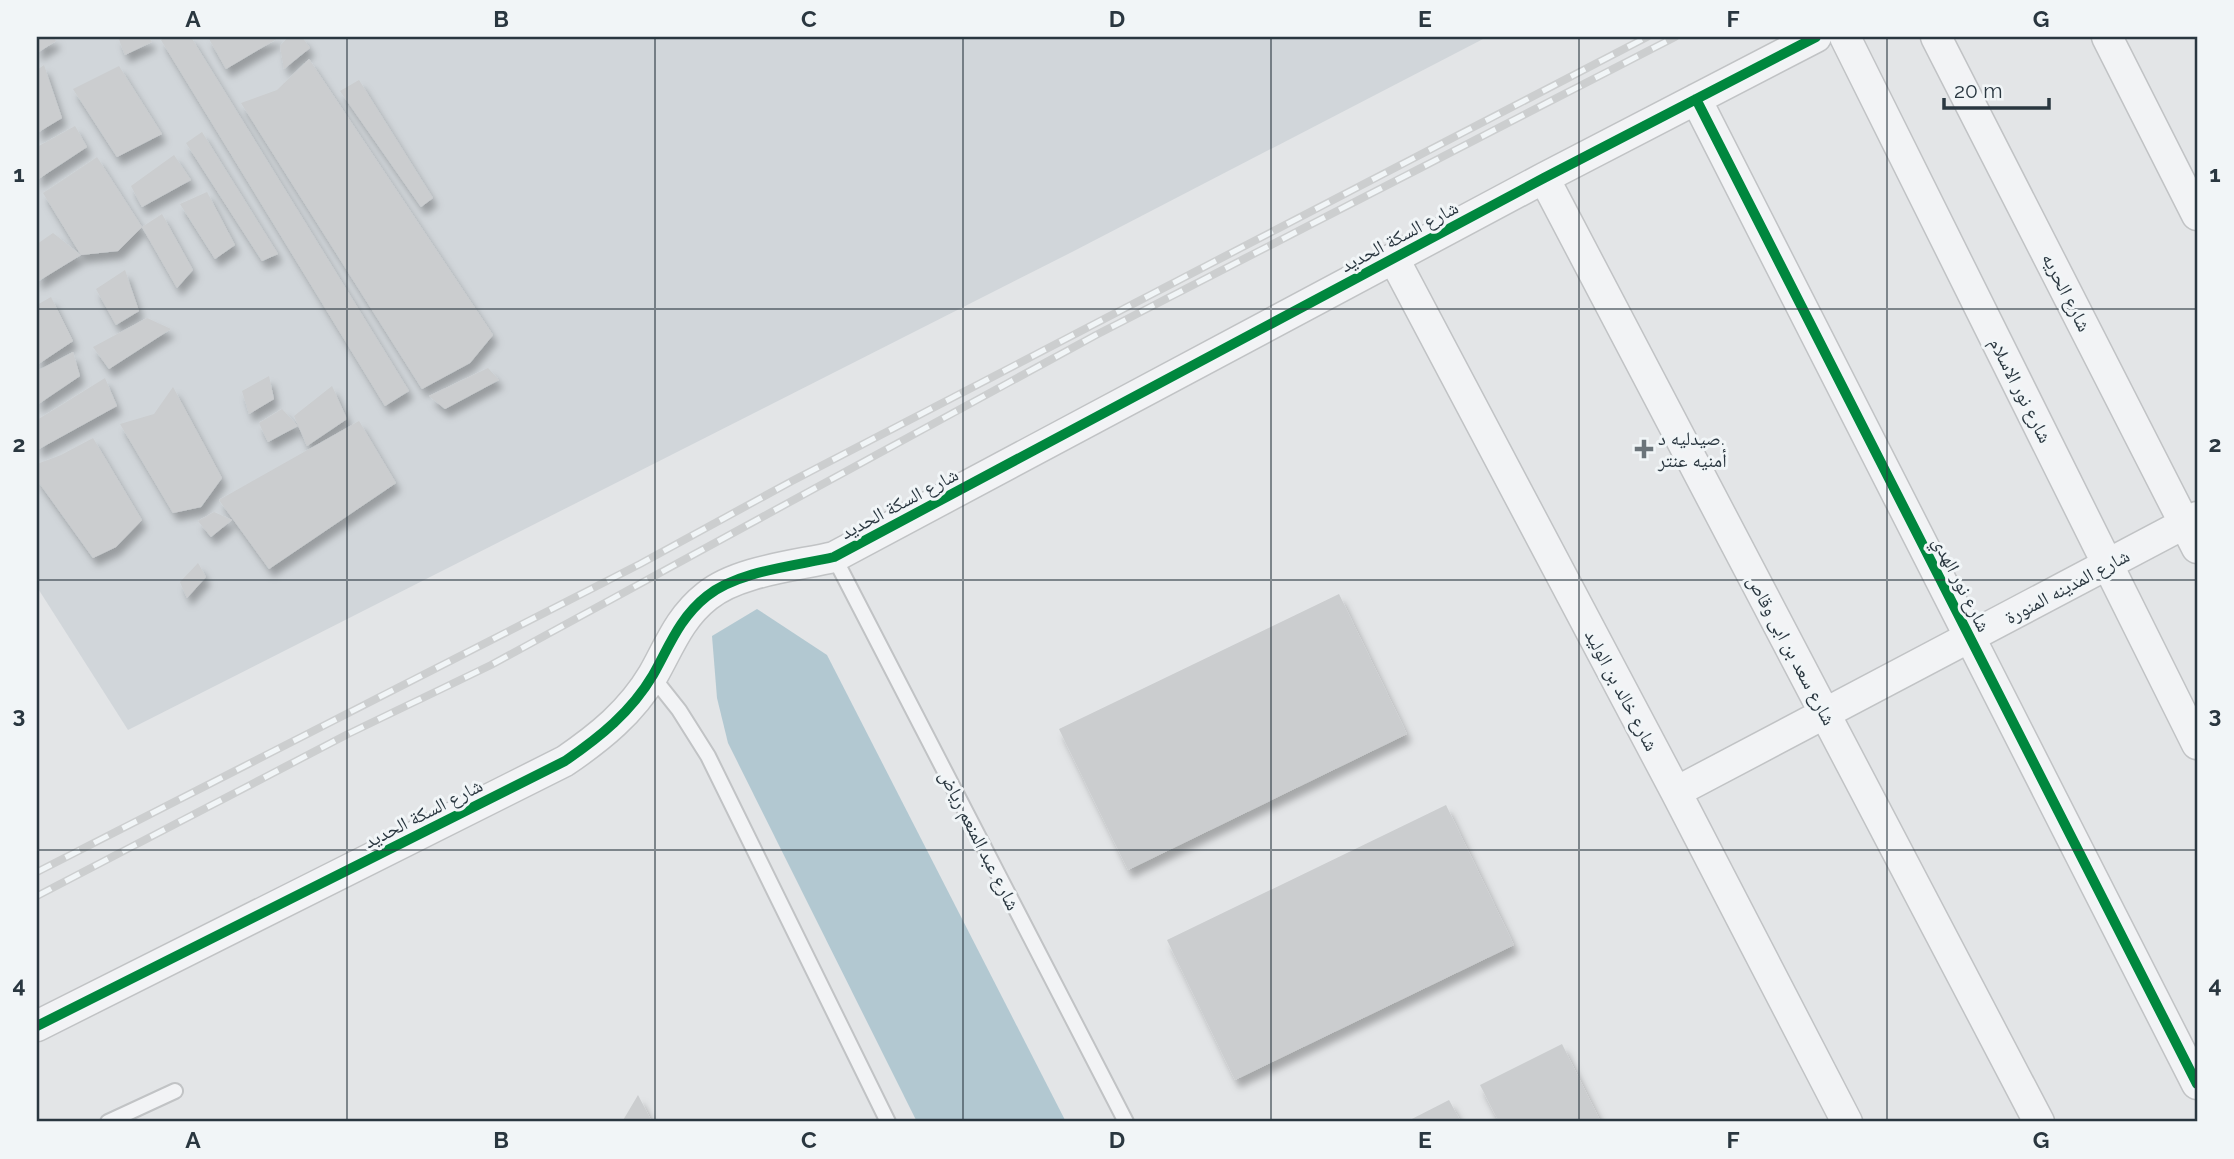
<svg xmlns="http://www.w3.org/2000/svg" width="2234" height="1159" font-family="Raleway,'Noto Naskh Arabic',sans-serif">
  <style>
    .built { fill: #d1d6da }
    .water { fill: #b2c8d1 }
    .building { fill: #cbcdcf; filter: url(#shadow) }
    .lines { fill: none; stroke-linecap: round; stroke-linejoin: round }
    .service-casing { stroke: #c1c3c5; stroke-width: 18 }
    .minor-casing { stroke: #c1c3c5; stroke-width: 33 }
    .service { stroke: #f2f3f5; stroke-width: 14 }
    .minor { stroke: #f2f3f5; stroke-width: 30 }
    .rail-casing { stroke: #cccecf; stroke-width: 8 }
    .rail { stroke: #f1f5f7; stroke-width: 5; stroke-dasharray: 16; stroke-linecap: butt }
    .cycleway-casing { stroke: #f1f5f7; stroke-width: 15 }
    .cycleway { stroke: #00873e; stroke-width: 10 }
    .grid { fill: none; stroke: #2a3740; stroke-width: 2; stroke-opacity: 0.55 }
    .poi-dot { fill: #6b747a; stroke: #f1f5f7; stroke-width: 2.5 }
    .labels { text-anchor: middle; stroke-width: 6; stroke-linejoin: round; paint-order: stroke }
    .street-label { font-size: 19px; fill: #2a3740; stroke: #f1f5f7 }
    .poi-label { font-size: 19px; fill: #2a3740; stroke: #f1f5f7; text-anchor: start }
    .neatline { fill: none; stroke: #2a3740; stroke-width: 2.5 }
    .grid-label { font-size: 23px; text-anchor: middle; font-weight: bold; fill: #2a3740 }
  </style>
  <defs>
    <filter id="shadow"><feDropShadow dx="4.5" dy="8" stdDeviation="3.5" flood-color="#0004"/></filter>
  </defs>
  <rect width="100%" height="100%" fill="#e3e5e7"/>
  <!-- built -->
  <path class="built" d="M 37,37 L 1484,37 L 1485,38 L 1072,252 L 128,730 L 37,587 Z"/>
  <!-- water -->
  <path class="water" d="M 757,609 L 827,655 L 1066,1122 L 917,1122 L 728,743 L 717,698 L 712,636 Z"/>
  <!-- building -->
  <path class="building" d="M 37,37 L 53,37 L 56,41 L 37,53 Z
    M 118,37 L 148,37 L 152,42 L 125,55 Z
    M 165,37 L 191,37 L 409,391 L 385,406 L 161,40 Z
    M 208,37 L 280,37 L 226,69 Z
    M 288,37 L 302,37 L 310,48 L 284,69 L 280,46 Z
    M 309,59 L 493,335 L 470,363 L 422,389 L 241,103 L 277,90 Z
    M 44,65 L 62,118 L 37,133 L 37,70 Z
    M 119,66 L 162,134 L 117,157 L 73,89 Z
    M 359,80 L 433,198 L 421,207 L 340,91 Z
    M 75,126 L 87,147 L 37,180 L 37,147 Z
    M 202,132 L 278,254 L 262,261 L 186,143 Z
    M 174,155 L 191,180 L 142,207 L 131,186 Z
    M 97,157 L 142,227 L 118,251 L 81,255 L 43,193 Z
    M 207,192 L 235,245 L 215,259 L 180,204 Z
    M 162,214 L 193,270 L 177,288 L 142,227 Z
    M 53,233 L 81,255 L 37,282 L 37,244 Z
    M 125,270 L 139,311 L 116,325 L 96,289 Z
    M 51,297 L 73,341 L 37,365 L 37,305 Z
    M 147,318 L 171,329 L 109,369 L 93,347 Z
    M 73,352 L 80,376 L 37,405 L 37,371 Z
    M 488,368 L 499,380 L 445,409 L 429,396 Z
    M 269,376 L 274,399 L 249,414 L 242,391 Z
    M 105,378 L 117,406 L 39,449 L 37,446 L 37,420 Z
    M 332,386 L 347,419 L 307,446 L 294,416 Z
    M 173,387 L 222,478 L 201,507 L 173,513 L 120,424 L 154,414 Z
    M 282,409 L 298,426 L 268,442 L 259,423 Z
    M 359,421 L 396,483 L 269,569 L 219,500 Z
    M 93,438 L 142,520 L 116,547 L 93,558 L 37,480 L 37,464 L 61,455 Z
    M 214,512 L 232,520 L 211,537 L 198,521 Z
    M 198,563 L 206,577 L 187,598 L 180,582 Z
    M 1339,594 L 1407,734 L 1128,870 L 1059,729 Z
    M 1446,805 L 1514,945 L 1235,1080 L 1167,940 Z
    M 1562,1044 L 1601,1122 L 1499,1122 L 1480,1085 Z
    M 638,1095 L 652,1122 L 622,1122 Z
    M 1449,1100 L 1461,1122 L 1406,1122 Z"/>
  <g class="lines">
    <defs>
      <path id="service" d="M 834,557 L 1126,1122
        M 652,676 L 679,710 L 708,756 L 888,1122
        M 108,1122 L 175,1091"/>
      <path id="minor" d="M 1845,37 L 2197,744
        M 1936,37 L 2197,548
        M 2107,37 L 2197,215
        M 1696,99 L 2197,1084
        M 1544,178 L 2039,1122
        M 1394,259 L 1676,792 L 1847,1122
        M 1676,792 L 2197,517
        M 37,1026 L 565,761 C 600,737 631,712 653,675 C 669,647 679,618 707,596 C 738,571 795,566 834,557 L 1544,178 L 1816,37"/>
    </defs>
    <!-- service casing -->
    <use href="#service" class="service-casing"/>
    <!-- minor casing -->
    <use href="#minor" class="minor-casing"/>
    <!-- service -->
    <use href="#service" class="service"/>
    <!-- minor -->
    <use href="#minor" class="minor"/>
    <defs>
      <path id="rail" d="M 37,872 L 640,564 L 792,481 L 1647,37
        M 37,896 L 348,734 L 491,665 L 1096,335 L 1675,37"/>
    </defs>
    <!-- rail casing -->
    <use href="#rail" class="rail-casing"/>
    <!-- rail -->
    <use href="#rail" class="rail"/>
    <defs>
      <path id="cycleway" d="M 1696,99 L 2197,1084
        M 37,1026 L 565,761 C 600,737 631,712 653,675 C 669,647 679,618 707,596 C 738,571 795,566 834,557 L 1544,178 L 1816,37"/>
    </defs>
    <!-- cycleway casing -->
    <use href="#cycleway" class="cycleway-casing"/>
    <!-- cycleway -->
    <use href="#cycleway" class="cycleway"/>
  </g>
  <!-- grid -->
  <path class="grid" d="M 347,37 L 347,1122M 655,37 L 655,1122M 963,37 L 963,1122M 1271,37 L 1271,1122M 1579,37 L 1579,1122M 1887,37 L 1887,1122M 37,309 L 2197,309M 37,580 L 2197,580M 37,850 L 2197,850"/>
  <!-- markers -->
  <path class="poi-dot" d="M1640.5 438.5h7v7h7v7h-7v7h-7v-7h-7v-7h7z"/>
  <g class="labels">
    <!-- street labels -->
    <g class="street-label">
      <text transform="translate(1399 236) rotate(-28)" y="7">شارع السكة الحديد</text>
      <text transform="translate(2067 292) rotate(63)" y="7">شارع الحريه</text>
      <text transform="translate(2021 390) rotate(63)" y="7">شارع نور الاسلام</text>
      <text transform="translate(899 503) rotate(-28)" y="7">شارع السكة الحديد</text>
      <text transform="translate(1962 584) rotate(63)" y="7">شارع نور الهدي</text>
      <text transform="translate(2067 586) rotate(-28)" y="7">شارع المدينه المنورة</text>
      <text transform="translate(1792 650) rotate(62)" y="7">شارع سعد بن ابى وقاص</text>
      <text transform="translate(1622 690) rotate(62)" y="7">شارع خالد بن الوليد</text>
      <text transform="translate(423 813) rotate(-27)" y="7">شارع السكة الحديد</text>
      <text transform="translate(980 840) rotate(63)" y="7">شارع عبد المنعم رياض</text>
    </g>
    <!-- poi labels -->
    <g class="poi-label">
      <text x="1658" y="445">صيدليه د.<tspan x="1658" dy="22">أمنيه عنتر</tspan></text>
    </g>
  </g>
  <!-- border -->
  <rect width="2234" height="1159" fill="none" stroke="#f1f5f7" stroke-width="77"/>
  <!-- scale -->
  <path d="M1944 98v10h105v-10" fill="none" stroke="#2a3740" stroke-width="3.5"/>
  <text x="1954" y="98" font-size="21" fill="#2a3740" stroke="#f1f5f7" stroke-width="5" paint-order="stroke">20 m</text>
  <rect x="38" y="38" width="2158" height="1082" class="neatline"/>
  <g class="grid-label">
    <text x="193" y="27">A</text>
    <text x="501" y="27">B</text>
    <text x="809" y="27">C</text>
    <text x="1117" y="27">D</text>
    <text x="1425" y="27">E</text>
    <text x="1733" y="27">F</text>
    <text x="2041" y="27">G</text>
    <text x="19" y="182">1</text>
    <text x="2215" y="182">1</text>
    <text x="19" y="452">2</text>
    <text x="2215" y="452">2</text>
    <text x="19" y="723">3</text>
    <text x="2215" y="723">3</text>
    <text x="19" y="993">4</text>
    <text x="2215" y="993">4</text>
    <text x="193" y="1148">A</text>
    <text x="501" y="1148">B</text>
    <text x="809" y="1148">C</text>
    <text x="1117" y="1148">D</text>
    <text x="1425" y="1148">E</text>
    <text x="1733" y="1148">F</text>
    <text x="2041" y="1148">G</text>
  </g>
</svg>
